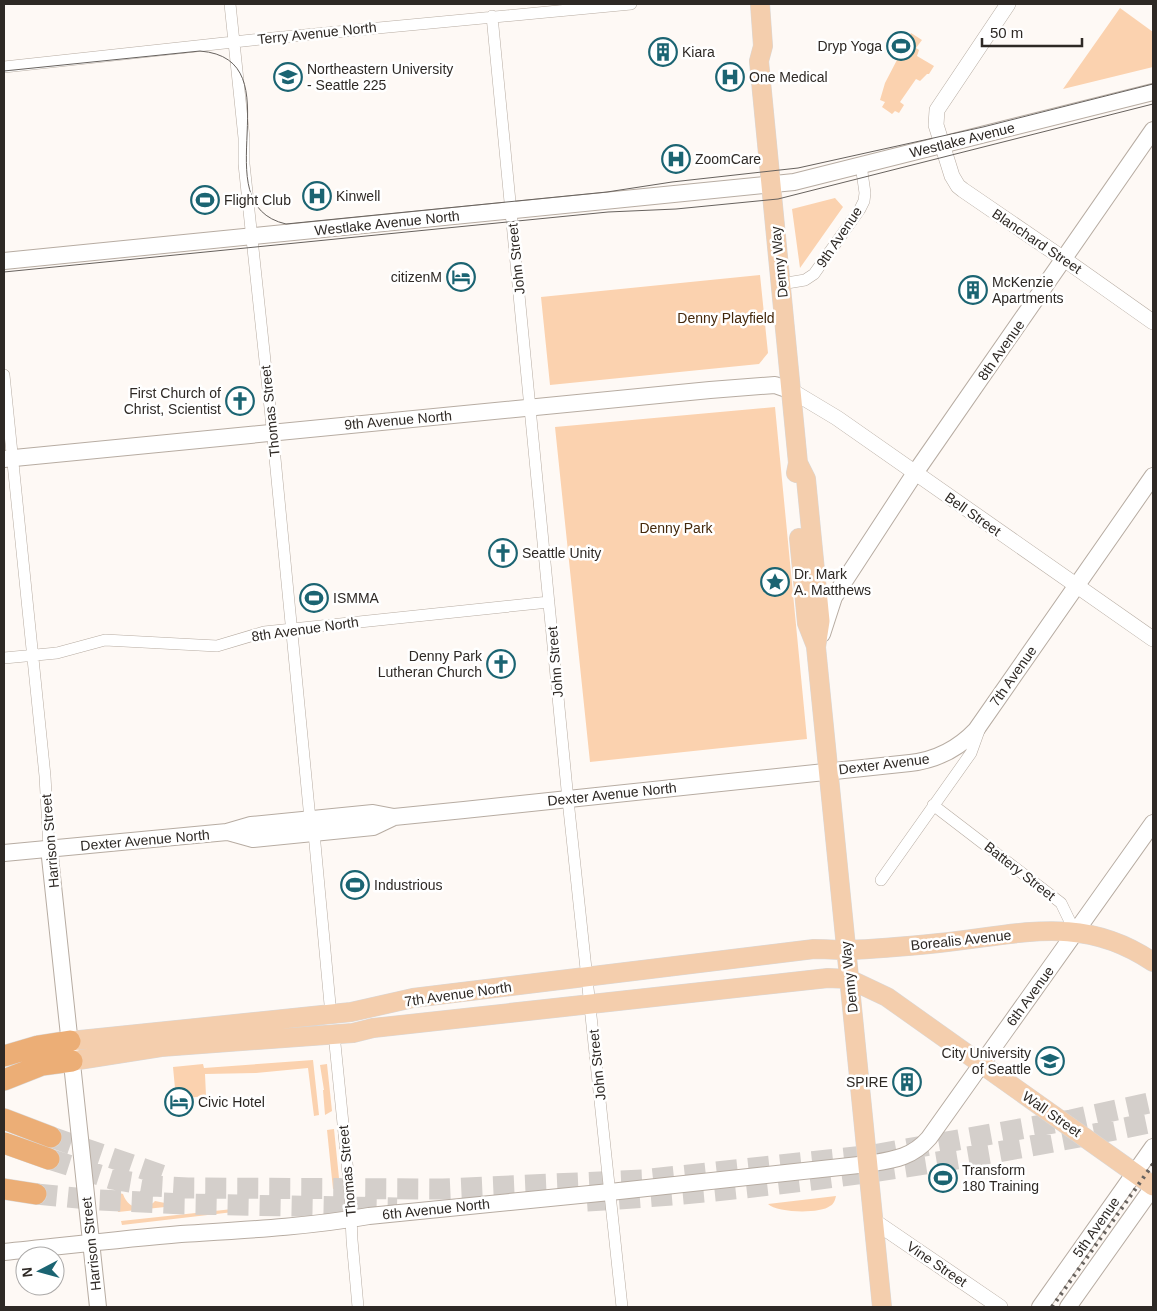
<svg xmlns="http://www.w3.org/2000/svg" width="1157" height="1311" font-family="Arial,sans-serif">
  <style>
    .green { fill: #fbd2af }
    .lines { fill: none; stroke-linecap: round; stroke-linejoin: round }
    .motorway-tunnel { stroke: #d4cfcb; stroke-width: 21; stroke-dasharray: 21 11; stroke-linecap: butt }
    .minor-casing { stroke: #b7aca2; stroke-width: 12 }
    .tertiary-casing { stroke: #b7aca2; stroke-width: 16 }
    .secondary-casing { stroke: #b7aca2; stroke-width: 18 }
    .primary-casing { stroke: #d9d8d8; stroke-width: 20 }
    .motorway-casing { stroke: #d9d8d8; stroke-width: 22 }
    .minor { stroke: #fff; stroke-width: 11 }
    .tertiary { stroke: #fff; stroke-width: 15 }
    .secondary { stroke: #fff; stroke-width: 16 }
    .primary { stroke: #f4cead; stroke-width: 19 }
    .motorway { stroke: #ecae76; stroke-width: 21 }
    .tram { stroke: #67625e; stroke-width: 1 }
    .rail { stroke: #67625e; stroke-width: 4; stroke-dasharray: 2.5 5; stroke-linecap: butt }
    .labels { text-anchor: middle; stroke-width: 5; stroke-linejoin: round; paint-order: stroke }
    .street-label { font-size: 14px; fill: #2e2925; stroke: #fff }
    .poi-label { font-size: 14px; fill: #2e2925; stroke: #fff; text-anchor: start }
    .park-label { font-size: 14px; fill: #44280b; stroke: #fff }
  </style>
  <rect width="100%" height="100%" fill="#fef9f5"/>
  <!-- green -->
  <path class="green" d="M 1120,8 L 1153,32 L 1153,67 L 1063,89 Z
    M 911,33 L 922,40 L 916,48 L 919,50 L 917,56 L 934,66 L 929,74 L 927,74 L 920,81 L 916,79 L 900,102 L 904,105 L 899,113 L 895,111 L 892,114 L 882,107 L 885,102 L 880,100 L 885,83 Z
    M 835,198 L 843,207 L 800,268 L 792,209 Z
    M 760,275 L 768,353 L 759,364 L 550,385 L 541,297 Z
    M 775,407 L 807,739 L 590,762 L 555,427 Z
    M 313,1060 L 319,1115 L 314,1116 L 308,1068 L 256,1073 L 205,1074 L 206,1096 L 176,1099 L 173,1067 L 203,1064 L 204,1068 Z
    M 327,1064 L 332,1111 L 325,1115 L 323,1090 L 324,1090 L 320,1065 Z
    M 334,1129 L 340,1188 L 333,1189 L 327,1130 Z
    M 116,1192 L 123,1194 C 128,1209 144,1213 155,1201 L 165,1203 L 165,1207 L 118,1212 Z
    M 836,1196 C 835,1200 834,1204 830,1206 C 820,1214 777,1213 768,1204 Z
    M 242,1208 L 242,1211 L 122,1225 L 121,1221 Z"/>
  <g class="lines">
    <!-- motorway-tunnel -->
    <path class="motorway-tunnel" d="M 51,1137 L 170,1178
      M 49,1159 L 112,1179 L 153,1186 L 188,1188 L 443,1189 L 642,1180 L 873,1155 L 1071,1120 L 1153,1102
      M 36,1194 L 98,1200 L 184,1204 L 397,1208
      M 587,1201 C 777,1190 967,1161 1153,1122"/>
    <defs>
      <path id="minor" d="M 230,4 L 244,138 L 244,164 L 271,417 L 310,819
        M 492,16 L 568,800 L 622,1307
        M 4,67 L 252,40 L 631,4
        M 781,284 L 805,280 L 814,274 L 860,209 L 864,201 L 865,193 L 861,165
        M 4,375 L 45,776 L 49,848
        M 4,658 L 57,653 L 105,640 L 217,646 L 264,632 L 549,602
        M 933,805 L 1061,903 L 1075,932
        M 314,833 L 331,1015
        M 881,880 L 971,753 L 980,728
        M 334,1034 L 350,1193 L 352,1240 L 358,1307"/>
      <path id="tertiary" d="M 1008,4 L 937,110 L 936,125 L 942,144 L 952,176 L 958,186 L 963,190 L 1061,257 L 1153,322
        M 792,391 L 837,418 L 1153,639
        M 874,1221 L 1000,1307"/>
      <path id="secondary" d="M 4,261 L 794,182 L 1153,92
        M 4,459 L 710,390 L 775,385 L 792,391
        M 822,634 L 834,597 L 915,473 L 1153,130
        M 228,832 L 253,839 L 373,827 L 394,817
        M 49,848 L 98,1307
        M 4,853 L 227,832 L 251,825 L 373,813 L 394,817 L 464,810 L 910,763 C 937,760 958,749 976,730 L 1153,476
        M 4,1252 C 63,1246 122,1239 181,1234 C 244,1230 307,1227 369,1216 L 610,1192 L 868,1164 C 892,1160 912,1158 929,1138 L 1153,823
        M 1040,1307 L 1153,1147
        M 1068,1307 L 1153,1187"/>
      <path id="primary" d="M 760,4 L 763,46 L 759,61 L 798,463 L 796,473
        M 798,463 L 806,479 L 820,621 L 816,647 L 882,1307
        M 799,538 L 807,623 L 816,646
        M 70,1041 L 351,1012 L 413,998 L 814,949 C 825,949 836,950 848,950 C 878,949 909,946 939,943 C 1019,935 1081,913 1153,962
        M 72,1061 L 161,1047 L 353,1033 L 373,1028 L 828,978 L 849,979 L 887,997 L 1153,1186"/>
      <path id="motorway" d="M 4,1056 L 38,1046 L 70,1041
        M 4,1080 L 42,1065 L 72,1061
        M 4,1119 L 51,1137
        M 4,1143 L 49,1159
        M 4,1189 L 36,1194"/>
    </defs>
    <!-- minor casing -->
    <use href="#minor" class="minor-casing"/>
    <!-- tertiary casing -->
    <use href="#tertiary" class="tertiary-casing"/>
    <!-- secondary casing -->
    <use href="#secondary" class="secondary-casing"/>
    <!-- primary casing -->
    <use href="#primary" class="primary-casing"/>
    <!-- motorway casing -->
    <use href="#motorway" class="motorway-casing"/>
    <!-- minor -->
    <use href="#minor" class="minor"/>
    <!-- tertiary -->
    <use href="#tertiary" class="tertiary"/>
    <!-- secondary -->
    <use href="#secondary" class="secondary"/>
    <!-- primary -->
    <use href="#primary" class="primary"/>
    <!-- motorway -->
    <use href="#motorway" class="motorway"/>
    <!-- tram -->
    <path class="tram" d="M 4,71 L 200,51 C 298,59 199,204 286,224 L 607,192 L 672,182 L 798,168 L 983,127 L 1153,84
      M 4,272 L 608,212 L 676,209 L 778,199 L 1153,104"/>
    <!-- rail -->
    <path class="rail" d="M 1052,1307 L 1153,1164"/>
  </g>
  <!-- icons -->
  <defs>
    <symbol id="stadium-ring" viewBox="-11 -11 22 22"><circle r="9.5" fill="#fff" stroke="#1b6472" stroke-width="1.5"/><path d="M0-5a6.5 5 0 1 0 0 10a6.5 5 0 1 0 0-10ZM-3.5-1.8h7v3.6h-7Z" fill="#1b6472"/></symbol>
    <symbol id="building-ring" viewBox="-11 -11 22 22"><circle r="9.5" fill="#fff" stroke="#1b6472" stroke-width="1.5"/><path d="M-4-6H4V6H1V3H-1V6H-4ZM-2.5-4.3h1.7v1.8h-1.7ZM.8-4.3h1.7v1.8H.8ZM-2.5-1h1.7V.8h-1.7ZM.8-1h1.7V.8H.8Z" fill="#1b6472"/></symbol>
    <symbol id="university-ring" viewBox="-11 -11 22 22"><circle r="9.5" fill="#fff" stroke="#1b6472" stroke-width="1.5"/><path d="M0-5L7-2L0 1L-7-2ZM-4 1L0 2.5L4 1V4Q0 6-4 4Z" fill="#1b6472"/></symbol>
    <symbol id="hospital-ring" viewBox="-11 -11 22 22"><circle r="9.5" fill="#fff" stroke="#1b6472" stroke-width="1.5"/><path d="M-5-5h3v3.5h4V-5h3V5h-3V1.5h-4V5h-3Z" fill="#1b6472"/></symbol>
    <symbol id="hotel-ring" viewBox="-11 -11 22 22"><circle r="9.5" fill="#fff" stroke="#1b6472" stroke-width="1.5"/><path d="M-6-4.5h1.5V1H6V5H4.5V3h-9V5H-6ZM-4 0a1.8 1.8 0 1 1 3.6 0ZM.5 0V-2.5h3Q6-2.5 6 0Z" fill="#1b6472"/></symbol>
    <symbol id="church-ring" viewBox="-11 -11 22 22"><circle r="9.5" fill="#fff" stroke="#1b6472" stroke-width="1.5"/><path d="M-1.2-6h2.4v3.5h3.3v2.4h-3.3V6h-2.4V-.1h-3.3v-2.4h3.3Z" fill="#1b6472"/></symbol>
    <symbol id="sight-ring" viewBox="-11 -11 22 22"><circle r="9.5" fill="#fff" stroke="#1b6472" stroke-width="1.5"/><path d="M0-6L1.8-2.2L6-1.7L2.9 1.2L3.7 5.4L0 3.3L-3.7 5.4L-2.9 1.2L-6-1.7L-1.8-2.2Z" fill="#1b6472"/></symbol>
  </defs>
  <g fill-rule="evenodd">
    <use href="#stadium-ring" x="885" y="30" width="32" height="32"/>
    <use href="#building-ring" x="647" y="36" width="32" height="32"/>
    <use href="#university-ring" x="272" y="61" width="32" height="32"/>
    <use href="#hospital-ring" x="714" y="61" width="32" height="32"/>
    <use href="#hospital-ring" x="660" y="143" width="32" height="32"/>
    <use href="#hospital-ring" x="301" y="180" width="32" height="32"/>
    <use href="#stadium-ring" x="189" y="184" width="32" height="32"/>
    <use href="#hotel-ring" x="445" y="261" width="32" height="32"/>
    <use href="#building-ring" x="957" y="274" width="32" height="32"/>
    <use href="#church-ring" x="224" y="385" width="32" height="32"/>
    <use href="#church-ring" x="487" y="537" width="32" height="32"/>
    <use href="#sight-ring" x="759" y="566" width="32" height="32"/>
    <use href="#stadium-ring" x="298" y="582" width="32" height="32"/>
    <use href="#church-ring" x="485" y="648" width="32" height="32"/>
    <use href="#stadium-ring" x="339" y="869" width="32" height="32"/>
    <use href="#university-ring" x="1034" y="1045" width="32" height="32"/>
    <use href="#building-ring" x="891" y="1066" width="32" height="32"/>
    <use href="#hotel-ring" x="163" y="1086" width="32" height="32"/>
    <use href="#stadium-ring" x="927" y="1162" width="32" height="32"/>
  </g>
  <g class="labels">
    <!-- street labels -->
    <g class="street-label">
      <text transform="translate(317 33) rotate(-6)" y="5">Terry Avenue North</text>
      <text transform="translate(962 140) rotate(-14)" y="5">Westlake Avenue</text>
      <text transform="translate(387 223) rotate(-6)" y="5">Westlake Avenue North</text>
      <text transform="translate(839 237) rotate(-56)" y="5">9th Avenue</text>
      <text transform="translate(1037 241) rotate(34)" y="5">Blanchard Street</text>
      <text transform="translate(516 259) rotate(-96)" y="5">John Street</text>
      <text transform="translate(779 262) rotate(-96)" y="5">Denny Way</text>
      <text transform="translate(1001 350) rotate(-55)" y="5">8th Avenue</text>
      <text transform="translate(270 411) rotate(-96)" y="5">Thomas Street</text>
      <text transform="translate(398 420) rotate(-5)" y="5">9th Avenue North</text>
      <text transform="translate(973 514) rotate(35)" y="5">Bell Street</text>
      <text transform="translate(305 629) rotate(-8)" y="5">8th Avenue North</text>
      <text transform="translate(555 662) rotate(-95)" y="5">John Street</text>
      <text transform="translate(1013 676) rotate(-55)" y="5">7th Avenue</text>
      <text transform="translate(884 764) rotate(-7)" y="5">Dexter Avenue</text>
      <text transform="translate(612 794) rotate(-6)" y="5">Dexter Avenue North</text>
      <text transform="translate(145 840) rotate(-5)" y="5">Dexter Avenue North</text>
      <text transform="translate(50 841) rotate(-95)" y="5">Harrison Street</text>
      <text transform="translate(1020 871) rotate(38)" y="5">Battery Street</text>
      <text transform="translate(961 940) rotate(-6)" y="5">Borealis Avenue</text>
      <text transform="translate(849 977) rotate(-96)" y="5">Denny Way</text>
      <text transform="translate(458 994) rotate(-8)" y="5">7th Avenue North</text>
      <text transform="translate(1030 996) rotate(-54)" y="5">6th Avenue</text>
      <text transform="translate(597 1065) rotate(-96)" y="5">John Street</text>
      <text transform="translate(1052 1114) rotate(35)" y="5">Wall Street</text>
      <text transform="translate(347 1171) rotate(-95)" y="5">Thomas Street</text>
      <text transform="translate(436 1209) rotate(-6)" y="5">6th Avenue North</text>
      <text transform="translate(1096 1227) rotate(-55)" y="5">5th Avenue</text>
      <text transform="translate(91 1244) rotate(-96)" y="5">Harrison Street</text>
      <text transform="translate(937 1264) rotate(34)" y="5">Vine Street</text>
    </g>
    <!-- poi labels -->
    <g class="poi-label">
      <text x="882" y="51" text-anchor="end">Dryp Yoga</text>
      <text x="682" y="57">Kiara</text>
      <text x="307" y="74">Northeastern University<tspan x="307" dy="16">- Seattle 225</tspan></text>
      <text x="749" y="82">One Medical</text>
      <text x="695" y="164">ZoomCare</text>
      <text x="336" y="201">Kinwell</text>
      <text x="224" y="205">Flight Club</text>
      <text x="442" y="282" text-anchor="end">citizenM</text>
      <text x="992" y="287">McKenzie<tspan x="992" dy="16">Apartments</tspan></text>
      <text x="221" y="398" text-anchor="end">First Church of<tspan x="221" dy="16">Christ, Scientist</tspan></text>
      <text x="522" y="558">Seattle Unity</text>
      <text x="794" y="579">Dr. Mark<tspan x="794" dy="16">A. Matthews</tspan></text>
      <text x="333" y="603">ISMMA</text>
      <text x="482" y="661" text-anchor="end">Denny Park<tspan x="482" dy="16">Lutheran Church</tspan></text>
      <text x="374" y="890">Industrious</text>
      <text x="1031" y="1058" text-anchor="end">City University<tspan x="1031" dy="16">of Seattle</tspan></text>
      <text x="888" y="1087" text-anchor="end">SPIRE</text>
      <text x="198" y="1107">Civic Hotel</text>
      <text x="962" y="1175">Transform<tspan x="962" dy="16">180 Training</tspan></text>
    </g>
    <!-- park labels -->
    <g class="park-label">
      <text x="726" y="323">Denny Playfield</text>
      <text x="676" y="533">Denny Park</text>
    </g>
  </g>
  <!-- border -->
  <rect width="1157" height="1311" fill="none" stroke="#2e2925" stroke-width="10"/>
  <!-- north arrow -->
  <g transform="translate(40 1271) rotate(264)"><circle r="24" fill="#ffffff" stroke="#aba9a8"/>
  <path d="M0-4L9 19L0 12L-9 19Z" fill="#1b6472"/>
  <text y="-8" font-size="14" font-weight="bold" text-anchor="middle" fill="#2e2925">N</text>
  </g>
  <!-- scale -->
  <path d="M982 38v8h100v-8" fill="none" stroke="#2e2925" stroke-width="2.5"/>
  <text x="990" y="38" font-size="15" fill="#2e2925" stroke="#ffffff" stroke-width="4" paint-order="stroke">50 m</text>
</svg>
